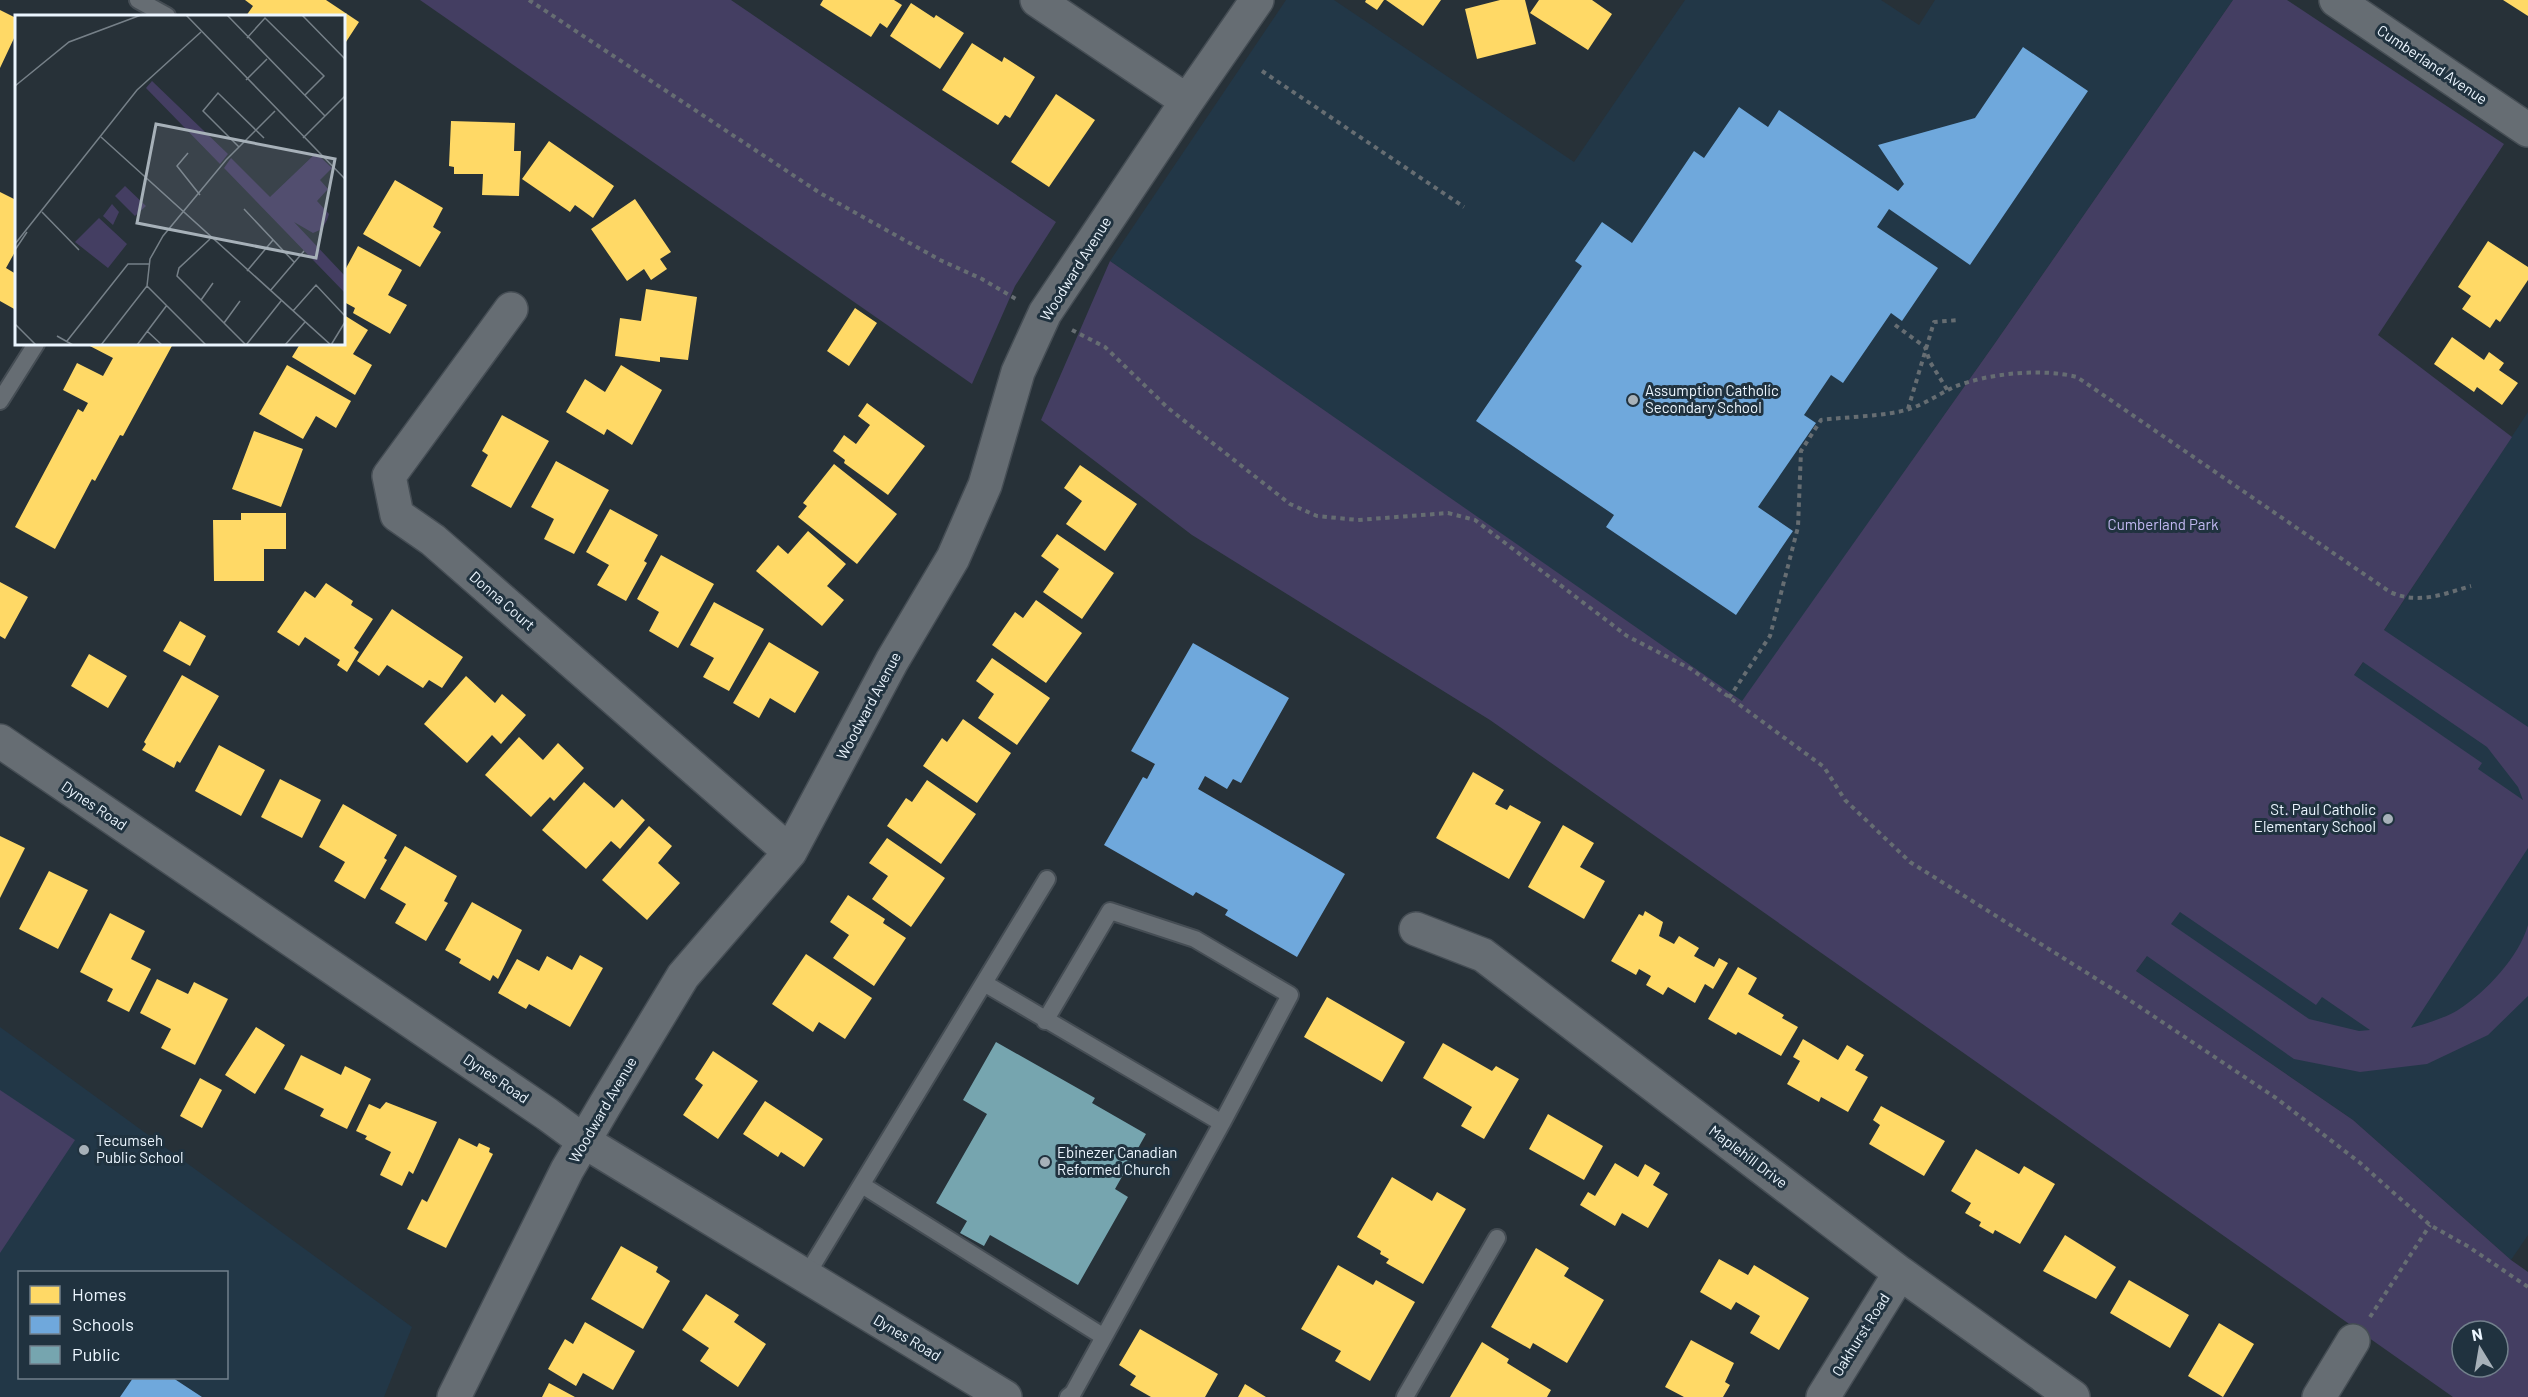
<svg xmlns="http://www.w3.org/2000/svg" width="2528" height="1397" font-family="Barlow,sans-serif">
  <style>
    .built { fill: #223747; fill-rule: evenodd }
    .green { fill: #443e62; fill-rule: evenodd }
    .homes { fill: #ffd966 }
    .schools { fill: #6fa8dc }
    .public { fill: #76a5af }
    .lines { fill: none; stroke-linecap: round; stroke-linejoin: round }
    .service-casing { stroke: #454d54; stroke-width: 20 }
    .minor-casing { stroke: #454d54; stroke-width: 36 }
    .tertiary-casing { stroke: #454d54; stroke-width: 36 }
    .path { stroke: #666d72; stroke-width: 4; stroke-dasharray: 4.5 4.5; stroke-linecap: butt }
    .service { stroke: #666d73; stroke-width: 16 }
    .minor { stroke: #666d73; stroke-width: 33 }
    .tertiary { stroke: #666d73; stroke-width: 33 }
    .poi-dot { fill: #a7b1b9; stroke: #20323f; stroke-width: 2 }
    .labels { text-anchor: middle; stroke-width: 6; stroke-linejoin: round; paint-order: stroke }
    .street-label { font-size: 15px; fill: #ecf6ff; stroke: #20323f }
    .poi-label { font-size: 15px; fill: #ecf6ff; stroke: #20323f; text-anchor: start }
    .park-label { font-size: 15px; fill: #c0b8f1; stroke: #20323f }
    .inset-road { fill: none; stroke: #768088; stroke-width: 1.5 }
    .view { fill: #a7b1b9; fill-opacity: 0.15; stroke: #a7b1b9; stroke-width: 3 }
    .inset-edge { fill: none; stroke: #ecf6ff; stroke-width: 3 }
  </style>
  <rect width="100%" height="100%" fill="#273138"/>
  <!-- built -->
  <path class="built" d="M 1286,0 L 1334,0 L 1574,162 L 1685,0 L 1881,0 L 1919,25 L 1935,0 L 2233,0 L 1993,346 L 1742,702 L 1110,261 Z
    M 2528,412 L 2528,1235 L 2511,1260 L 2353,1120 L 2136,971 L 2360,667 Z
    M 0,1027 L 412,1327 L 384,1397 L 0,1397 ZM 20,1272 L 226,1272 L 226,1378 L 20,1378 Z"/>
  <!-- green -->
  <path class="green" d="M 420,0 L 731,0 L 1056,222 L 1015,286 L 972,384 Z
    M 2233,0 L 2287,0 L 2504,144 L 2378,335 L 2512,437 L 2384,630 L 2528,727 L 2528,848 L 2411,1028 C 2425,1024 2445,1018 2458,1010 C 2486,992 2519,957 2528,925 L 2528,996 L 2488,1035 L 2427,1064 L 2360,1072 L 2294,1059 L 2147,956 L 2136,971 L 2353,1120 L 2511,1260 L 2528,1272 L 2528,1397 L 2453,1397 L 1490,720 L 1192,535 L 1041,420 L 1110,261 L 1742,701 L 1993,346 ZM 2363,662 L 2487,747 L 2518,787 L 2523,800 L 2478,769 L 2482,763 L 2354,675 ZM 2180,912 L 2316,1005 L 2322,997 L 2370,1030 L 2359,1031 L 2309,1019 L 2171,924 ZM 2462,1331 L 2498,1331 L 2498,1367 L 2462,1367 Z
    M 0,1090 L 75,1140 L 0,1253 Z"/>
  <!-- homes -->
  <path class="homes" d="M 245,0 L 326,0 L 359,22 L 344,45 L 344,16 L 246,16 L 253,6 Z
    M 823,0 L 894,0 L 902,5 L 887,28 L 880,23 L 871,37 L 820,5 Z
    M 1366,0 L 1384,0 L 1377,10 L 1365,2 Z
    M 1386,0 L 1441,0 L 1423,26 Z
    M 1500,0 L 1525,0 L 1536,44 L 1477,59 L 1465,9 Z
    M 1539,0 L 1592,0 L 1612,14 L 1588,50 L 1530,13 Z
    M 2503,0 L 2528,0 L 2528,16 Z
    M 911,3 L 934,18 L 936,15 L 964,33 L 940,69 L 890,36 Z
    M 0,10 L 16,18 L 16,34 L 0,68 Z
    M 972,43 L 1002,62 L 1004,57 L 1035,77 L 1010,118 L 1005,115 L 998,125 L 942,90 Z
    M 1056,94 L 1095,120 L 1049,187 L 1011,162 Z
    M 451,121 L 515,123 L 514,151 L 521,151 L 519,196 L 482,195 L 483,174 L 454,174 L 454,167 L 449,166 Z
    M 549,141 L 614,186 L 593,218 L 575,205 L 570,212 L 522,179 Z
    M 395,180 L 443,208 L 433,227 L 441,232 L 420,267 L 363,234 Z
    M 0,192 L 16,200 L 16,250 L 6,268 L 16,274 L 16,310 L 0,301 Z
    M 635,199 L 671,252 L 660,259 L 667,269 L 651,280 L 644,269 L 627,281 L 591,229 Z
    M 2488,241 L 2528,267 L 2528,280 L 2500,322 L 2496,319 L 2490,328 L 2462,309 L 2471,296 L 2458,287 Z
    M 358,246 L 402,270 L 388,295 L 407,305 L 390,334 L 353,313 L 355,308 L 344,302 L 344,272 Z
    M 646,289 L 697,297 L 688,360 L 660,357 L 660,362 L 615,356 L 620,318 L 641,321 Z
    M 855,308 L 877,323 L 849,366 L 827,351 Z
    M 344,315 L 368,330 L 353,354 L 372,365 L 355,395 L 292,357 L 300,344 L 344,344 Z
    M 2452,337 L 2484,360 L 2489,352 L 2504,363 L 2499,370 L 2518,383 L 2502,405 L 2477,387 L 2474,392 L 2434,364 Z
    M 86,344 L 173,344 L 123,436 L 120,435 L 95,481 L 92,479 L 55,549 L 15,527 L 78,409 L 83,412 L 88,403 L 63,390 L 77,363 L 103,376 L 113,358 Z
    M 287,365 L 351,401 L 336,428 L 316,416 L 303,439 L 259,414 Z
    M 621,365 L 662,390 L 632,445 L 607,429 L 604,435 L 566,412 L 585,379 L 605,392 Z
    M 867,403 L 925,446 L 888,495 L 844,463 L 845,460 L 833,451 L 844,435 L 856,444 L 870,425 L 858,416 Z
    M 502,415 L 549,441 L 511,508 L 471,486 L 488,455 L 482,451 Z
    M 254,431 L 303,449 L 281,507 L 232,489 Z
    M 556,461 L 609,490 L 574,554 L 544,539 L 554,519 L 531,507 Z
    M 834,464 L 897,514 L 857,564 L 798,517 L 807,506 L 803,503 Z
    M 1080,465 L 1137,504 L 1105,551 L 1066,524 L 1082,501 L 1064,488 Z
    M 610,509 L 658,535 L 644,561 L 647,563 L 626,601 L 597,585 L 609,565 L 586,552 Z
    M 241,513 L 286,513 L 286,549 L 264,549 L 264,581 L 214,581 L 213,520 L 241,520 Z
    M 808,531 L 846,564 L 827,586 L 844,600 L 822,626 L 756,571 L 778,545 L 788,554 Z
    M 1057,534 L 1114,573 L 1082,619 L 1043,592 L 1059,569 L 1041,556 Z
    M 661,555 L 714,584 L 678,648 L 649,631 L 659,612 L 637,599 Z
    M 0,582 L 28,597 L 5,639 L 0,636 Z
    M 326,583 L 353,601 L 351,605 L 373,619 L 354,648 L 359,652 L 347,672 L 337,665 L 340,660 L 305,637 L 299,646 L 277,632 L 305,591 L 315,598 Z
    M 1036,600 L 1082,633 L 1046,683 L 992,645 L 1015,612 L 1023,618 Z
    M 714,602 L 764,629 L 729,691 L 703,677 L 714,658 L 690,645 Z
    M 392,609 L 463,657 L 442,688 L 429,680 L 423,688 L 387,665 L 379,676 L 357,661 Z
    M 180,621 L 206,636 L 190,666 L 163,651 Z
    M 769,642 L 819,672 L 795,713 L 770,698 L 759,718 L 733,703 Z
    M 89,654 L 127,676 L 108,708 L 71,686 Z
    M 992,658 L 1050,698 L 1017,745 L 978,718 L 994,694 L 976,681 Z
    M 182,675 L 219,696 L 180,763 L 177,761 L 174,768 L 142,750 L 146,744 L 144,742 Z
    M 466,676 L 495,703 L 502,694 L 526,715 L 501,744 L 492,735 L 467,763 L 424,724 Z
    M 963,719 L 1011,753 L 977,803 L 923,766 L 942,738 L 947,742 Z
    M 519,737 L 543,760 L 558,743 L 584,768 L 554,801 L 550,797 L 531,817 L 485,775 Z
    M 219,745 L 265,770 L 241,816 L 195,791 Z
    M 1473,772 L 1504,790 L 1495,804 L 1507,810 L 1510,805 L 1541,822 L 1509,879 L 1436,838 Z
    M 280,779 L 321,800 L 302,838 L 261,817 Z
    M 927,780 L 976,814 L 941,864 L 887,826 L 906,798 L 912,802 Z
    M 584,782 L 614,808 L 622,799 L 645,820 L 620,849 L 611,841 L 586,869 L 542,830 Z
    M 343,804 L 397,835 L 384,858 L 387,860 L 365,899 L 334,881 L 345,862 L 319,847 Z
    M 1563,825 L 1594,843 L 1580,867 L 1605,881 L 1584,919 L 1528,887 Z
    M 649,826 L 672,846 L 658,863 L 680,883 L 647,920 L 602,880 Z
    M 0,836 L 25,848 L 0,898 Z
    M 887,838 L 945,878 L 911,927 L 872,899 L 888,876 L 869,863 Z
    M 405,846 L 457,876 L 444,901 L 448,903 L 426,941 L 395,923 L 406,904 L 380,889 Z
    M 49,871 L 88,890 L 58,949 L 19,929 Z
    M 848,895 L 885,919 L 883,923 L 906,938 L 874,986 L 833,958 L 849,935 L 830,922 Z
    M 472,902 L 522,930 L 498,979 L 493,975 L 490,981 L 459,963 L 461,959 L 445,950 Z
    M 1645,911 L 1663,922 L 1659,936 L 1674,944 L 1679,936 L 1699,948 L 1694,956 L 1714,967 L 1719,958 L 1728,963 L 1713,989 L 1705,984 L 1695,1003 L 1668,987 L 1663,995 L 1646,985 L 1651,976 L 1639,969 L 1636,975 L 1611,961 L 1639,914 L 1643,916 Z
    M 110,913 L 145,931 L 131,959 L 151,969 L 129,1012 L 107,1001 L 113,989 L 80,972 Z
    M 806,954 L 872,998 L 845,1039 L 819,1022 L 813,1032 L 772,1004 Z
    M 580,955 L 603,968 L 570,1027 L 529,1004 L 526,1009 L 498,993 L 517,959 L 539,971 L 547,956 L 572,970 Z
    M 1738,967 L 1757,978 L 1748,994 L 1784,1015 L 1782,1018 L 1798,1027 L 1781,1056 L 1738,1032 L 1736,1035 L 1708,1019 Z
    M 157,979 L 188,994 L 194,982 L 228,999 L 195,1065 L 161,1048 L 171,1029 L 140,1013 Z
    M 1327,997 L 1405,1042 L 1382,1082 L 1304,1037 Z
    M 256,1027 L 285,1045 L 255,1094 L 225,1075 Z
    M 1803,1039 L 1838,1060 L 1847,1045 L 1864,1055 L 1855,1070 L 1868,1077 L 1848,1112 L 1821,1097 L 1819,1102 L 1787,1084 L 1800,1061 L 1793,1057 Z
    M 1443,1043 L 1492,1071 L 1496,1066 L 1519,1079 L 1484,1139 L 1461,1126 L 1472,1107 L 1423,1078 Z
    M 713,1051 L 758,1081 L 718,1139 L 683,1115 L 703,1085 L 695,1079 Z
    M 301,1055 L 341,1075 L 345,1066 L 371,1079 L 347,1129 L 320,1116 L 324,1109 L 284,1089 Z
    M 200,1078 L 222,1090 L 202,1128 L 180,1116 Z
    M 765,1101 L 823,1139 L 804,1167 L 781,1152 L 778,1157 L 743,1134 Z
    M 386,1102 L 437,1122 L 413,1174 L 409,1171 L 402,1186 L 380,1175 L 391,1152 L 365,1139 L 367,1136 L 356,1131 L 369,1104 L 380,1109 Z
    M 1881,1106 L 1945,1141 L 1924,1176 L 1869,1144 L 1880,1125 L 1873,1120 Z
    M 1548,1114 L 1603,1146 L 1584,1180 L 1529,1149 Z
    M 459,1138 L 477,1147 L 479,1143 L 490,1148 L 489,1152 L 493,1154 L 446,1248 L 407,1229 L 422,1199 L 427,1202 Z
    M 1976,1149 L 2019,1174 L 2024,1166 L 2055,1184 L 2020,1244 L 1995,1230 L 1993,1234 L 1979,1226 L 1981,1222 L 1965,1213 L 1971,1203 L 1951,1191 Z
    M 1615,1163 L 1638,1177 L 1645,1164 L 1660,1173 L 1653,1185 L 1668,1194 L 1648,1228 L 1622,1213 L 1615,1226 L 1580,1205 L 1588,1192 L 1595,1196 Z
    M 1392,1177 L 1432,1201 L 1437,1192 L 1466,1209 L 1423,1284 L 1386,1263 L 1389,1259 L 1380,1254 L 1381,1251 L 1357,1237 Z
    M 2065,1235 L 2116,1267 L 2096,1299 L 2043,1271 Z
    M 621,1246 L 658,1267 L 656,1272 L 670,1281 L 643,1329 L 591,1299 Z
    M 1536,1248 L 1569,1268 L 1564,1276 L 1604,1300 L 1567,1363 L 1533,1343 L 1530,1349 L 1491,1327 Z
    M 1719,1259 L 1748,1275 L 1754,1265 L 1809,1298 L 1779,1350 L 1750,1333 L 1760,1316 L 1736,1302 L 1731,1310 L 1700,1292 Z
    M 1338,1265 L 1373,1285 L 1376,1280 L 1415,1302 L 1370,1381 L 1335,1361 L 1341,1351 L 1301,1329 Z
    M 2129,1280 L 2189,1315 L 2170,1348 L 2110,1313 Z
    M 706,1294 L 739,1315 L 734,1322 L 766,1344 L 738,1387 L 700,1361 L 709,1348 L 682,1330 Z
    M 585,1322 L 635,1351 L 613,1390 L 583,1373 L 576,1386 L 548,1369 L 565,1339 L 573,1344 Z
    M 2219,1323 L 2254,1344 L 2223,1397 L 2188,1376 Z
    M 1140,1329 L 1218,1374 L 1205,1397 L 1151,1397 L 1130,1385 L 1136,1376 L 1119,1365 Z
    M 1691,1340 L 1734,1363 L 1725,1382 L 1730,1385 L 1723,1397 L 1684,1397 L 1665,1387 Z
    M 1482,1342 L 1509,1359 L 1507,1363 L 1551,1390 L 1547,1397 L 1450,1397 Z
    M 549,1383 L 575,1397 L 542,1397 Z
    M 1245,1384 L 1266,1397 L 1238,1397 Z"/>
  <!-- schools -->
  <path class="schools" d="M 2023,47 L 2088,91 L 1970,265 L 1889,209 L 1877,227 L 1938,268 L 1902,321 L 1891,313 L 1843,383 L 1831,375 L 1804,415 L 1816,423 L 1758,507 L 1793,531 L 1736,615 L 1606,527 L 1614,515 L 1476,421 L 1582,266 L 1575,261 L 1602,222 L 1632,243 L 1694,151 L 1704,158 L 1739,107 L 1768,127 L 1779,110 L 1898,191 L 1904,184 L 1878,145 L 1975,118 Z
    M 1193,643 L 1289,698 L 1241,783 L 1233,779 L 1227,789 L 1205,776 L 1198,789 L 1345,874 L 1297,957 L 1225,915 L 1228,910 L 1196,892 L 1193,896 L 1104,845 L 1143,777 L 1147,779 L 1155,764 L 1131,751 Z
    M 133,1378 L 173,1378 L 202,1397 L 120,1397 Z"/>
  <!-- public -->
  <path class="public" d="M 996,1042 L 1095,1098 L 1092,1103 L 1146,1134 L 1115,1189 L 1128,1197 L 1078,1285 L 990,1235 L 984,1246 L 960,1233 L 967,1221 L 936,1203 L 987,1114 L 963,1100 Z"/>
  <g class="lines">
    <defs>
      <path id="service" d="M 138,0 L 167,16
        M 0,401 L 36,344
        M 984,983 L 1222,1123 L 1073,1393 L 1068,1397
        M 1045,1021 L 1110,911 L 1195,939 L 1290,995 L 1222,1123
        M 862,1185 L 1104,1337
        M 806,1276 L 1047,879
        M 1405,1397 L 1497,1238"/>
      <path id="minor" d="M 1037,0 L 1187,101
        M 511,309 L 389,476 L 397,515 L 433,540 L 790,852
        M 0,741 L 547,1114 L 585,1142 L 1005,1397
        M 1416,929 L 1483,955 L 1900,1273 L 2073,1397
        M 454,1397 L 567,1170 L 605,1105 L 683,976 L 790,852 L 892,661 L 953,558 L 985,485 L 1018,372 L 1045,313 L 1187,101 L 1257,0
        M 1823,1397 L 1900,1273
        M 2319,1397 L 2353,1341"/>
      <path id="tertiary" d="M 2336,0 L 2528,130"/>
    </defs>
    <!-- service casing -->
    <use href="#service" class="service-casing"/>
    <!-- minor casing -->
    <use href="#minor" class="minor-casing"/>
    <!-- tertiary casing -->
    <use href="#tertiary" class="tertiary-casing"/>
    <!-- path -->
    <path class="path" d="M 529,0 L 820,193 L 940,260 L 982,279 L 1016,299
      M 1262,71 L 1464,207
      M 1895,325 L 1925,347 L 1930,362 L 1948,391
      M 1072,330 L 1105,347 L 1168,408 L 1290,504 L 1317,516 L 1358,520 L 1448,513 L 1475,520 L 1627,636 L 1691,669 L 1824,767 L 1845,800 L 1910,862 L 2119,993 L 2276,1098 L 2359,1162 L 2430,1225 L 2469,1247 L 2528,1287
      M 1908,409 L 1934,322 L 1959,320
      M 1729,698 L 1770,636 L 1798,527 L 1801,451 L 1821,420 C 1844,417 1889,416 1909,409 C 1925,404 1939,394 1954,387 C 1989,373 2042,368 2077,377 L 2390,592 C 2419,605 2443,594 2471,586
      M 2370,1317 L 2430,1225"/>
    <!-- service -->
    <use href="#service" class="service"/>
    <!-- minor -->
    <use href="#minor" class="minor"/>
    <!-- tertiary -->
    <use href="#tertiary" class="tertiary"/>
  </g>
  <!-- markers -->
  <g class="poi-dot">
    <circle cx="1633" cy="400" r="6"/>
    <circle cx="2388" cy="819" r="6"/>
    <circle cx="84" cy="1150" r="6"/>
    <circle cx="1045" cy="1162" r="6"/>
  </g>
  <g class="labels">
    <!-- street labels -->
    <g class="street-label">
      <text transform="translate(2432 65) rotate(34)" y="5">Cumberland Avenue</text>
      <text transform="translate(1076 269) rotate(-58)" y="5">Woodward Avenue</text>
      <text transform="translate(502 601) rotate(41)" y="5">Donna Court</text>
      <text transform="translate(869 706) rotate(-62)" y="5">Woodward Avenue</text>
      <text transform="translate(94 806) rotate(34)" y="5">Dynes Road</text>
      <text transform="translate(496 1079) rotate(34)" y="5">Dynes Road</text>
      <text transform="translate(603 1110) rotate(-60)" y="5">Woodward Avenue</text>
      <text transform="translate(1748 1157) rotate(37)" y="5">Maplehill Drive</text>
      <text transform="translate(1861 1335) rotate(-58)" y="5">Oakhurst Road</text>
      <text transform="translate(907 1338) rotate(31)" y="5">Dynes Road</text>
    </g>
    <!-- poi labels -->
    <g class="poi-label">
      <text x="1645" y="396">Assumption Catholic<tspan x="1645" dy="17">Secondary School</tspan></text>
      <text x="2376" y="815" text-anchor="end">St. Paul Catholic<tspan x="2376" dy="17">Elementary School</tspan></text>
      <text x="96" y="1146">Tecumseh<tspan x="96" dy="17">Public School</tspan></text>
      <text x="1057" y="1158">Ebinezer Canadian<tspan x="1057" dy="17">Reformed Church</tspan></text>
    </g>
    <!-- park labels -->
    <g class="park-label">
      <text x="2163" y="530">Cumberland Park</text>
    </g>
  </g>
  <!-- overview -->
  <g transform="translate(15 15)">
    <rect width="330" height="330" fill="#273138"/>
    <path d="M 137,66 L 213,139 L 205,149 L 131,73 ZM 301,138 L 317,153 L 305,165 L 313,174 L 302,186 L 314,199 L 312,205 L 307,214 L 298,218 L 279,207 L 330,261 L 330,278 L 209,153 L 216,143 L 255,182 ZM 110,171 L 131,191 L 120,201 L 100,181 ZM 97,189 L 104,197 L 98,210 L 88,201 ZM 84,203 L 112,229 L 93,253 L 60,227 Z" fill="#443e62"/>
    <path class="inset-road" d="M 171,0 L 330,164M 212,0 L 310,101M 287,0 L 330,44M 232,23 L 250,3 L 309,61 L 290,80M 231,65 L 252,44M 0,71 L 54,27 L 126,0M 86,122 L 316,330 L 330,307M 288,123 L 330,81M 224,132 L 188,96 L 203,78 L 249,123M 173,138 L 162,151 L 185,180M 229,194 L 279,247M 27,197 L 64,235M 195,224 L 164,253 L 162,261 L 231,330M 0,229 L 122,75 L 186,17M 0,235 L 12,217M 232,256 L 258,225M 132,271 L 191,330M 255,276 L 289,236M 186,285 L 198,268M 278,296 L 301,270 L 330,301M 209,308 L 225,286M 0,309 L 21,330M 132,316 L 147,330M 42,321 L 58,330M 52,326 L 113,249 L 135,249M 86,330 L 132,271 L 135,244 L 148,221 L 211,145 L 260,96M 122,330 L 152,290M 231,330 L 266,286M 270,330 L 290,307"/>
    <path class="view" d="M 141,109 L 320,144 L 301,243 L 122,208 Z"/>
    <rect width="330" height="330" class="inset-edge"/>
  </g>
  <!-- legend -->
  <rect x="18" y="1271" width="210" height="108" fill="#20323f" stroke="#72808c" stroke-width="1.5"/>
  <rect x="30" y="1286" width="30" height="18" fill="#ffd966" stroke="#72808c" stroke-width="1.5"/>
  <text x="72" y="1301" font-size="18" fill="#ecf6ff">Homes</text>
  <rect x="30" y="1316" width="30" height="18" fill="#6fa8dc" stroke="#72808c" stroke-width="1.5"/>
  <text x="72" y="1331" font-size="18" fill="#ecf6ff">Schools</text>
  <rect x="30" y="1346" width="30" height="18" fill="#76a5af" stroke="#72808c" stroke-width="1.5"/>
  <text x="72" y="1361" font-size="18" fill="#ecf6ff">Public</text>
  <!-- north arrow -->
  <g transform="translate(2480 1349) rotate(349)"><circle r="28" fill="#20323f" stroke="#72808c" stroke-width="1.5"/>
  <path d="M0-4.5L10 22L0 15L-10 22Z" fill="#a7b1b9"/>
  <text y="-9" font-size="16" font-weight="bold" text-anchor="middle" fill="#ecf6ff">N</text>
  </g>
</svg>
